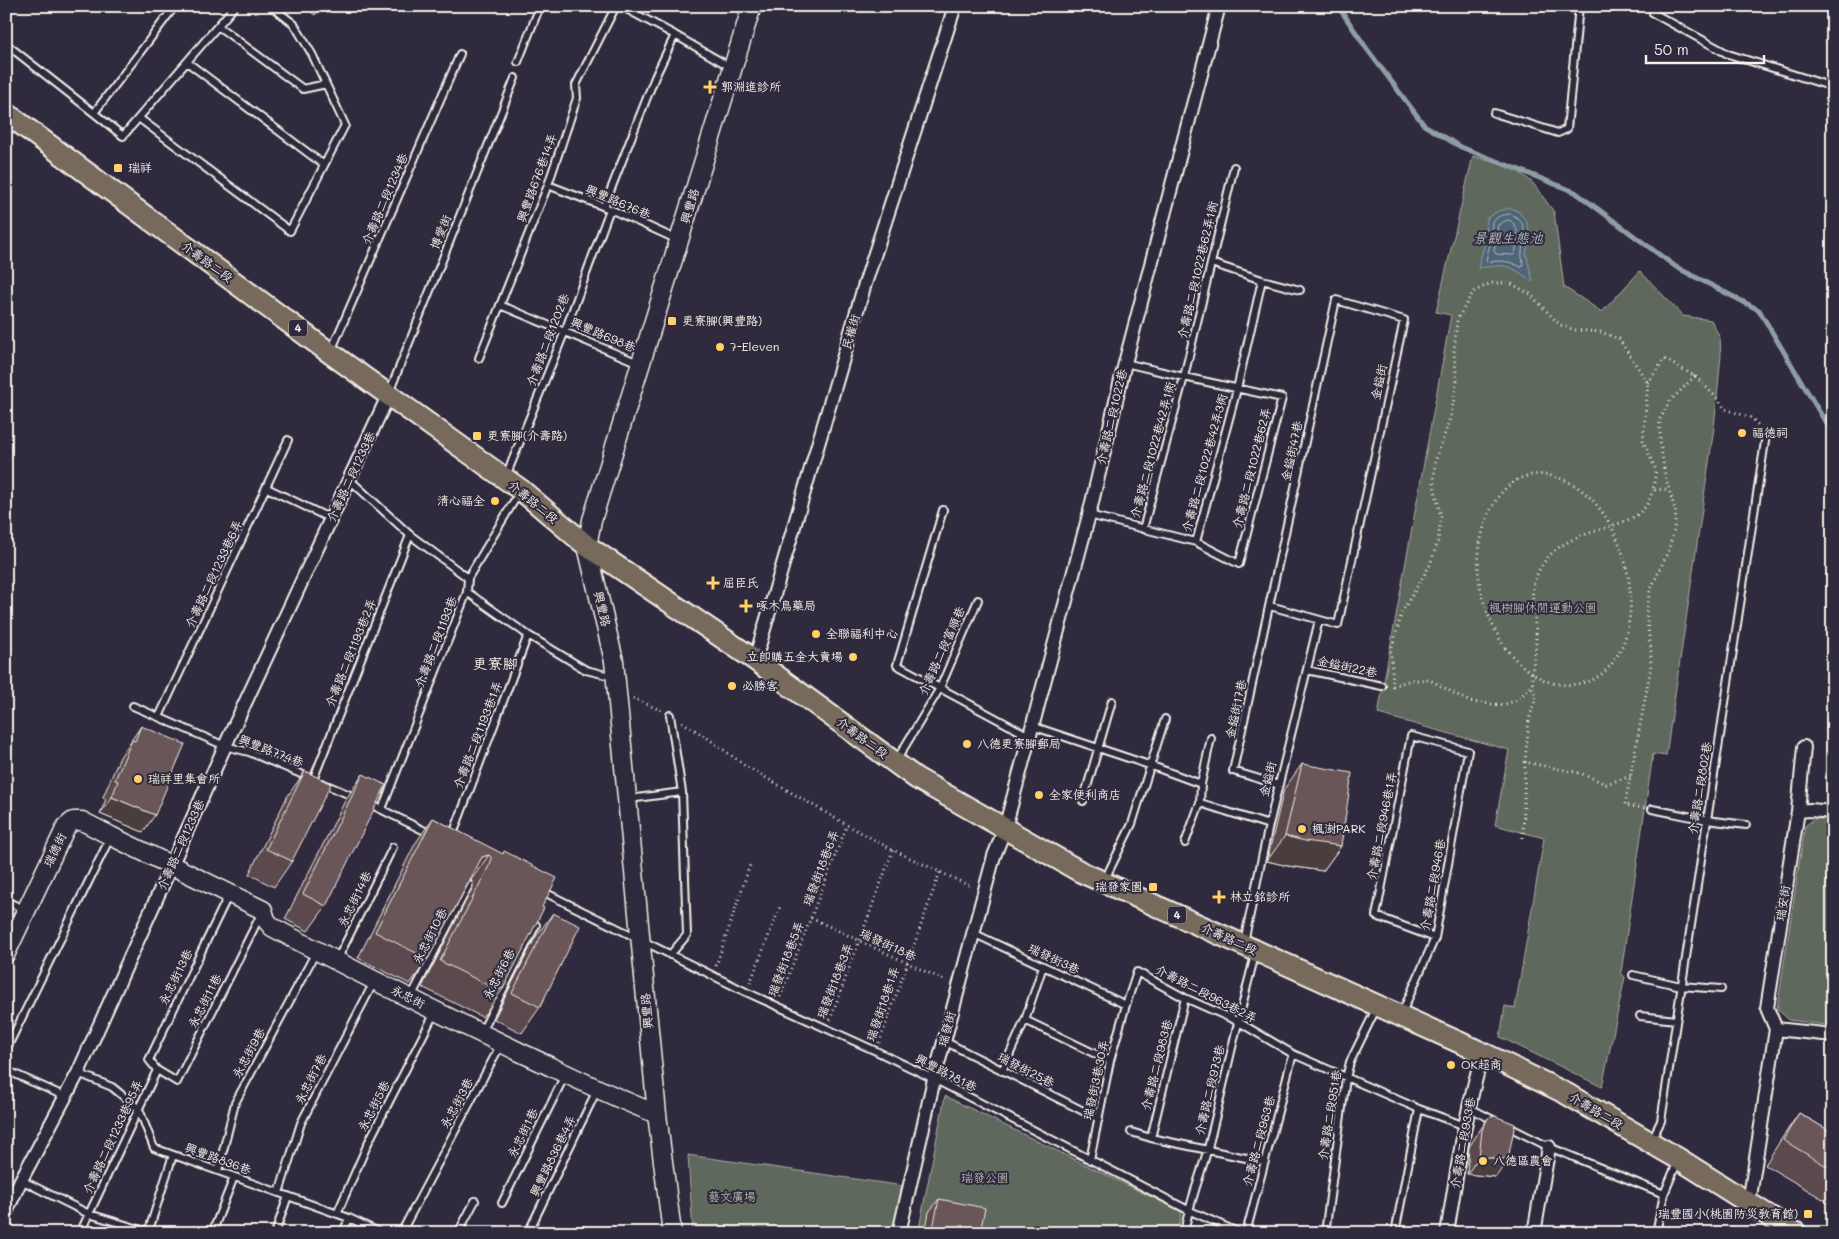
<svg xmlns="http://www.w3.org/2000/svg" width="1839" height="1239" font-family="Mali,'LXGW WenKai TC',sans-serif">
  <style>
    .green { fill: #5f685b; stroke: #aaaca2 }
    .water { fill: #4d6577; stroke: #909da4 }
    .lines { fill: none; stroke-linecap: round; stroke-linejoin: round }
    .shore { stroke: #b1b9bb; stroke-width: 1 }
    .stream { stroke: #909da4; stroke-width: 5 }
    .lane-casing { stroke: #f4f1e8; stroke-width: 10 }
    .street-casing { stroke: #f4f1e8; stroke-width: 16 }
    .secondary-casing { stroke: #f4f1e8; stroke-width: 21 }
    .primary-casing { stroke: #f4f1e8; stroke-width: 24 }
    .path { stroke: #f4f1e8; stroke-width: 3; stroke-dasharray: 1 4; stroke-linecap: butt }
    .lane { stroke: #2f2a3d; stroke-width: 6 }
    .street { stroke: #2f2a3d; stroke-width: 12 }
    .secondary { stroke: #2f2a3d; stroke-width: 18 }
    .primary { stroke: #77695c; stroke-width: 20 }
    .path-bridge { stroke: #f4f1e8; stroke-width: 3; stroke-dasharray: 1 4; stroke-linecap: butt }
    .wall { fill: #5b494d; stroke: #f4f1e8 }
    .shaded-wall { fill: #4a3c3e; stroke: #f4f1e8 }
    .building { fill: #6a5559; stroke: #f4f1e8 }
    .poi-dot { fill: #ffd166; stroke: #2f2a3d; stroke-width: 2 }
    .labels { text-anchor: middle; stroke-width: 4; stroke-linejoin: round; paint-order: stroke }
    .shield { fill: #2f2a3d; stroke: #b9b5b5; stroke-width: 1 }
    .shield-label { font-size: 11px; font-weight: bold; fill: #f4f1e8 }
    .poi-label { font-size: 12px; fill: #f4f1e8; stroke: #2f2a3d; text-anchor: start }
    .street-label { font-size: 12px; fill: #f4f1e8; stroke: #2f2a3d }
    .park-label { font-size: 12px; fill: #b1b3a9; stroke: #2f2a3d }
    .water-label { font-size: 14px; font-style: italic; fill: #b1b9bb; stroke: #2f2a3d }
    .quarter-label { font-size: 15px; fill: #f4f1e8; stroke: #2f2a3d }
  </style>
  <rect width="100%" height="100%" fill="#2f2a3d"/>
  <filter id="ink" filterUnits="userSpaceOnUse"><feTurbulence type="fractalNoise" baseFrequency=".02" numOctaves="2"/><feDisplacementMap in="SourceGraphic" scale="10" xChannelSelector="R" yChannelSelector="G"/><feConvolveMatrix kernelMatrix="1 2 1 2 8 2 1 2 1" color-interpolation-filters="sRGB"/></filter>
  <g filter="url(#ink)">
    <!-- green -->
    <path class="green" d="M 1473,156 L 1515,169 L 1532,182 L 1554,212 L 1564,287 L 1602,312 L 1640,271 L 1683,316 L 1711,320 L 1720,338 L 1721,355 L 1714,428 L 1666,756 L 1653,754 L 1621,973 L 1625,977 L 1602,1087 L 1500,1037 L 1505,1006 L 1515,1008 L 1544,838 L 1495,825 L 1509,750 L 1378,714 L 1451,315 L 1436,312 Z
      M 1815,818 L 1833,821 L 1833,1026 L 1789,1020 L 1777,1009 L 1805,826 Z
      M 945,1096 L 1182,1212 L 1177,1233 L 918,1233 Z
      M 688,1155 L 904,1186 L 895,1233 L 693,1233 Z"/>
    <!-- water -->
    <path class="water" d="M 1511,208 L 1519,212 L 1527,222 L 1530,237 L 1526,254 L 1533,282 C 1508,264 1508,264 1478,268 L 1486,239 L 1487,218 L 1498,211 Z"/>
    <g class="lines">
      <!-- shore -->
      <path class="shore" d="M 1510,214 C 1530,221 1523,237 1522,252 C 1521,256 1523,261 1523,264 L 1521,267 C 1510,261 1501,260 1488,262 L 1486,260 L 1491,240 L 1492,221 L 1500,216 Z
        M 1509,220 C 1522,227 1517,242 1515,254 L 1513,255 L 1496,254 L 1494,251 L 1498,225 L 1503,222 Z"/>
      <!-- stream -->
      <path class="stream" d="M 1338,6 L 1367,49 L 1424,125 L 1461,147 L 1575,192 L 1676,267 L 1759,310 L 1826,423 L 1833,424"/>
      <defs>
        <path id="lane" d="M 621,6 L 675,35 L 732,68
          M 1655,6 L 1653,13 L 1728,54 L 1833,87
          M 218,26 L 303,89 L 326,84
          M 6,44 L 94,113 L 175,6
          M 187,62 L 324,165
          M 518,62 L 540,6
          M 94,113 L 123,136 L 235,6
          M 1494,113 L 1558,133 L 1567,129 L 1579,6
          M 140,119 L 290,231 L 345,125 L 312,54 L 294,24 L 271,6
          M 548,185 L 610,209 L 678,240
          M 604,207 L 655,77 L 675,35
          M 1211,263 L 1262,280 L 1300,290
          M 500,305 L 641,364
          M 331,351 L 460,54
          M 479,358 L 548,185 L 577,98 L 576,85 L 616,6
          M 389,393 L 515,78
          M 506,476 L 565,331 L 610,209
          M 350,480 L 410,535 L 468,578
          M 267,488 L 331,519
          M 943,510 L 897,665 L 1029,736
          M 1089,515 L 1196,542 L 1239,564 L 1282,398 L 1184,377 L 1125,363
          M 1143,529 L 1184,377 L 1234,167
          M 1196,542 L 1237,389 L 1262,280
          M 467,592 L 528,635 L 586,670 L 614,677
          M 1270,606 L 1338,625 L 1404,320 L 1336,300 L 1233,771 L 1279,785
          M 1307,670 L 1382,686
          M 133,706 L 225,746 L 249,752 L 308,777
          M 159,717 L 288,440
          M 1032,726 L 1152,766 L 1201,784
          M 896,761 L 940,688 L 978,600
          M 313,780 L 410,535
          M 322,783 L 357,798
          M 629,799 L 682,792
          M 1083,801 L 1112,701
          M 368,803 L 431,834
          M 1200,803 L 1269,825
          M 382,809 L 467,592 L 468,578 L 520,491
          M 1652,809 L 1707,820 L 1746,825
          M 452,837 L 528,635
          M 1185,843 L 1200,803 L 1201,784 L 1211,738
          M 1105,879 L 1132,824 L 1165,719
          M 542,891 L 746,992 L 876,1051 L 934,1079 L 1188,1210 L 1240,1233
          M 229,894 L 149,1060 L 157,1070 L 177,1082 L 260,916
          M 6,901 L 26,910
          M 973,933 L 1126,1005
          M 1244,942 L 1269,825 L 1319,620
          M 670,955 L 687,935 L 682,792 L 670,715
          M 337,960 L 393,847
          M 1633,975 L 1681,986 L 1721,989
          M 411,997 L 469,885
          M 1401,1015 L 1435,938 L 1468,751 L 1411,736 L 1376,916 L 1435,938
          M 1640,1016 L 1676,1020
          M 1025,1020 L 1110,1061
          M 481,1033 L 536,925
          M 944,1041 L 1099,1119
          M 6,1050 L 110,838
          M 6,1070 L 66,1097
          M 1002,1071 L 1025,1020 L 1043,966
          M 78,1073 L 112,1087 L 139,1109 L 154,1148 L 349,1218 L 381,1233
          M 1470,1108 L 1495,1121
          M 1507,1126 L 1549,1147 L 1664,1194
          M 1131,1132 L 1151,1138 L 1265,1162
          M 1151,1138 L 1185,998
          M 1651,1141 L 1661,1121 L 1766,435
          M 1090,1160 L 1110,1061 L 1126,1005 L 1137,972 L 1185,998 L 1237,1021 L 1293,1054 L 1419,1109 L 1465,1126
          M 218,1171 L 235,1103 L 316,952
          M 21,1180 L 89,1214 L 149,1232
          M 279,1193 L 301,1123 L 374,982
          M 502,1203 L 565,1075
          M 337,1214 L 369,1141 L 435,1012
          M 80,1233 L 157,1070
          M 148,1233 L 173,1155
          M 212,1233 L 234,1177
          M 275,1233 L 288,1196
          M 343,1233 L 349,1218
          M 401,1233 L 501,1044
          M 458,1233 L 475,1201
          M 528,1233 L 597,1090
          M 1184,1233 C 1189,1204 1200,1177 1208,1148 C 1224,1084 1238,1019 1255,955
          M 1246,1233 L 1293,1054
          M 1325,1233 L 1346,1078 L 1350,1062 L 1376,1009
          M 1395,1233 L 1419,1109
          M 1656,1233 L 1664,1194 L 1678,1161"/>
        <path id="street" d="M 755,660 L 864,287 L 955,6
          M 1798,811 L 1804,747
          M 1776,1029 L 1833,1035
          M 1749,1203 L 1776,1029 L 1767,1008 L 1798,811 L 1810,810 L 1833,812
          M 6,1212 L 21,1180 L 78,1073 L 225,746 L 389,394
          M 899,1233 L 934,1079 L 994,856 L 1005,828 L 1089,515 L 1125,363 L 1219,6
          M 1447,1233 C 1457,1173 1465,1112 1483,1053
          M 1534,1233 L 1549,1147"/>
        <path id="secondary" d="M 6,953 L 66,827 L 73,821 L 82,821 L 111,836 L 263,910 L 266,920 L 272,927 C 356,972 440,1014 526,1055 C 569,1075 612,1097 657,1114
          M 672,1233 L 657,1114 L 614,661 L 587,546 L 592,520 L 752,6"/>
        <path id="primary" d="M 6,113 L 330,353 L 521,490 L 587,546 L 755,660 L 916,778 L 1081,872 L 1483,1053 L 1565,1093 L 1679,1159 L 1796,1233"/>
      </defs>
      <!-- lane casing -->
      <use href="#lane" class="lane-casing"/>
      <!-- street casing -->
      <use href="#street" class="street-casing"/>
      <!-- secondary casing -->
      <use href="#secondary" class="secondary-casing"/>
      <!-- primary casing -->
      <use href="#primary" class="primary-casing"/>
      <!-- path -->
      <path class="path" d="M 1648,383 L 1664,359 L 1695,376 L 1717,398 L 1725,409 L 1752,418 L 1760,427
        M 1505,648 C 1492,626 1482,605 1479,578 C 1474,535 1496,463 1552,476 C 1619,491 1652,605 1615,659 C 1608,670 1599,678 1586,682 C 1574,685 1566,686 1553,683
        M 1531,687 L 1517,700 L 1503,705 L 1470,702 L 1430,680 L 1411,680 L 1393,686 L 1391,651 L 1402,612 L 1430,565 L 1438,541 L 1441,517 L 1434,485 L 1435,462 L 1451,415 L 1457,383 L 1454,352 L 1457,320 L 1473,292 L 1491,283 L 1510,283 L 1530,294 L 1560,325 L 1575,330 L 1601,332 L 1619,339 L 1648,383 L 1643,441 L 1656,470 L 1653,490 L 1669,489
        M 633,698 L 662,711
        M 682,722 L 709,739 L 744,765 L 847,825 L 893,850 L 972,887
        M 1525,762 L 1529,720 L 1536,696 C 1527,678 1537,656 1536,636 C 1536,624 1530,594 1534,583 C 1548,538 1586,536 1623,522 C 1631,519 1640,514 1645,507 C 1649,502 1651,495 1653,490
        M 1644,808 L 1625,805 L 1651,667 L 1651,650 L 1646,613 L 1650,591 L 1669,549 L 1674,529 L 1676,514 L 1665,475 L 1660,441 L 1660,419 L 1670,401 L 1695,376
        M 1523,838 L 1525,762 L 1580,773 L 1606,784 L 1631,776
        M 811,918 L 946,981
        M 716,966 L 750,865
        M 750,983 L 780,907
        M 780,997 L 847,825
        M 830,1020 L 893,850
        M 879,1043 L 940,872"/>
      <!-- lane -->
      <use href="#lane" class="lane"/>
      <!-- street -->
      <use href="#street" class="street"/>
      <!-- secondary -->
      <use href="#secondary" class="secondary"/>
      <!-- primary -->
      <use href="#primary" class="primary"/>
      <!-- path-bridge -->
      <path class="path-bridge" d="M 1505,648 C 1519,664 1533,677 1553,683"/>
    </g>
    <!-- wall -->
    <path class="wall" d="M 303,6 L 322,6 L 315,15 Z
      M 141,726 L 143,832 L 100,814 L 106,799 L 103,797 L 120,757 Z
      M 1302,764 L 1341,846 L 1323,871 L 1288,866 L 1267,861 L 1284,789 Z
      M 305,771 L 292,861 L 274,887 L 249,874 L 287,797 Z
      M 363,774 L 326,906 L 308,931 L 285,919 L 346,799 Z
      M 433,818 L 502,854 L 542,907 L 503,989 L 485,1014 L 484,1014 L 482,1017 L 422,987 L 473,887 L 473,883 L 471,880 L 470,881 L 428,959 L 410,984 L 358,958 L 415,844 Z
      M 553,913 L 540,1007 L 522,1033 L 494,1019 L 535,938 Z
      M 1799,1113 L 1833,1133 L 1833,1205 L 1765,1165 L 1782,1138 Z
      M 1488,1118 L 1496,1177 L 1467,1174 L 1469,1147 L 1476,1136 Z
      M 939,1199 L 980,1233 L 925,1233 L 929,1212 Z"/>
    <!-- shaded-wall -->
    <path class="shaded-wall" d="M 112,797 L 155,815 L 143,832 L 100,814 Z
      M 1285,836 L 1341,846 L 1323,871 L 1288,866 L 1267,861 Z
      M 489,855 L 471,880 L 465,883 L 482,857 Z
      M 1479,1157 L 1508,1159 L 1496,1177 L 1467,1174 Z"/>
    <!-- building -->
    <path class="building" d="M 141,726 L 185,744 L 155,815 L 112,797 L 118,781 L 115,780 L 132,740 L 135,741 Z
      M 1302,764 L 1352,773 L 1341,846 L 1305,841 L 1285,836 Z
      M 305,771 L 331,784 L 292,861 L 266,849 Z
      M 363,774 L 386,785 L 326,906 L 303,894 Z
      M 433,818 L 503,854 L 504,851 L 557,878 L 542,907 L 544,908 L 503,989 L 501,988 L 499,991 L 440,961 L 491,862 L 491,857 L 489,855 L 482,857 L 428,959 L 375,932 Z
      M 553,913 L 580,926 L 540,1007 L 512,993 Z
      M 1799,1113 L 1833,1133 L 1833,1170 L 1783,1140 Z
      M 1495,1116 L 1515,1124 L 1508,1159 L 1479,1157 L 1482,1130 L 1488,1118 Z
      M 939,1199 L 985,1208 L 980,1233 L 932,1233 Z"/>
  </g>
  <!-- markers -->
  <g class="poi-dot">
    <path d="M707.5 79.5h5v5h5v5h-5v5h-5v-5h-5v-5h5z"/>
    <rect x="113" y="163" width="10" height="10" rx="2.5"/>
    <rect x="667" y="316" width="10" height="10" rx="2.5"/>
    <circle cx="720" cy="347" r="5"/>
    <circle cx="1742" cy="433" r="5"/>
    <rect x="472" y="431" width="10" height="10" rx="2.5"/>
    <circle cx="495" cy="501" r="5"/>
    <path d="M710.5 575.5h5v5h5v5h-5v5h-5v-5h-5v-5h5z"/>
    <path d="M743.5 598.5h5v5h5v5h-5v5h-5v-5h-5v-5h5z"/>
    <circle cx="816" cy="634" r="5"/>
    <circle cx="853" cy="657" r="5"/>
    <circle cx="732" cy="686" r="5"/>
    <circle cx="967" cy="744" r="5"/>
    <circle cx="138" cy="779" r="5"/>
    <circle cx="1039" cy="795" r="5"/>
    <circle cx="1302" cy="829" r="5"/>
    <rect x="1148" y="882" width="10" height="10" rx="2.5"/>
    <path d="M1216.5 889.5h5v5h5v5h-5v5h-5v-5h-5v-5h5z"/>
    <circle cx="1451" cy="1065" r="5"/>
    <circle cx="1483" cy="1161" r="5"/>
    <rect x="1803" y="1209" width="10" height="10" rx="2.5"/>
  </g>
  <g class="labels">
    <!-- shield labels -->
    <g class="shield">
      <rect x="289" y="319.5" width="18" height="17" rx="4"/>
      <rect x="1168" y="906.5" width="18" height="17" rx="4"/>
    </g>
    <g class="shield-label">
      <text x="298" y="332">4</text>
      <text x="1177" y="919">4</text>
    </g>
    <!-- poi labels -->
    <g class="poi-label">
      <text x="721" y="91">郭淵進診所</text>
      <text x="128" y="172">瑞祥</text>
      <text x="682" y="325">更寮腳(興豐路)</text>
      <text x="730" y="351">7-Eleven</text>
      <text x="1752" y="437">福德祠</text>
      <text x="487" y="440">更寮腳(介壽路)</text>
      <text x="485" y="505" text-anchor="end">清心福全</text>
      <text x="723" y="587">屈臣氏</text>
      <text x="756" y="610">啄木鳥藥局</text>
      <text x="826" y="638">全聯福利中心</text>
      <text x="843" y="661" text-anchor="end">立即購五金大賣場</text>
      <text x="742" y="690">必勝客</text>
      <text x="977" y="748">八德更寮腳郵局</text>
      <text x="148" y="783">瑞祥里集會所</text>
      <text x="1049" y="799">全家便利商店</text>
      <text x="1312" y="833">楓澍PARK</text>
      <text x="1143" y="891" text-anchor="end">瑞發家園</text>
      <text x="1230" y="901">林立銘診所</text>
      <text x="1461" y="1069">OK超商</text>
      <text x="1493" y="1165">八德區農會</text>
      <text x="1798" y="1218" text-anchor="end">瑞豐國小(桃園防災教育館)</text>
    </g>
    <!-- street labels -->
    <g class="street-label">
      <text transform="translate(537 178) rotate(-70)" y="4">興豐路676巷14弄</text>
      <text transform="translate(385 199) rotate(-67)" y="4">介壽路二段1234巷</text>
      <text transform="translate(618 202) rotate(23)" y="4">興豐路676巷</text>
      <text transform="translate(690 206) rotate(-73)" y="4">興豐路</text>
      <text transform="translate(441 232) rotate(-68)" y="4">博愛街</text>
      <text transform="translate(207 262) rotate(36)" y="4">介壽路二段</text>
      <text transform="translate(1198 270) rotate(-77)" y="4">介壽路二段1022巷62弄1衖</text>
      <text transform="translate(851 332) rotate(-74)" y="4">民權街</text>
      <text transform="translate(603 335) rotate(23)" y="4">興豐路698巷</text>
      <text transform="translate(548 340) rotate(-69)" y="4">介壽路二段1202巷</text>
      <text transform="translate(1379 382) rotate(-78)" y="4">金鎰街</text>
      <text transform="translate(1112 417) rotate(-77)" y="4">介壽路二段1022巷</text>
      <text transform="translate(1153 450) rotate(-75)" y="4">介壽路二段1022巷42弄1衖</text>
      <text transform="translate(1292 451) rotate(-78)" y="4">金鎰街47巷</text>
      <text transform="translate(1205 463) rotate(-75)" y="4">介壽路二段1022巷42弄3衖</text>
      <text transform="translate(1252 468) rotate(-76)" y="4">介壽路二段1022巷62弄</text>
      <text transform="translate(351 477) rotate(-65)" y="4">介壽路二段1233巷</text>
      <text transform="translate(533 502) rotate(39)" y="4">介壽路二段</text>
      <text transform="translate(214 574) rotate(-65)" y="4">介壽路二段1233巷6弄</text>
      <text transform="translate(602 609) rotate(77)" y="4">興豐路</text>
      <text transform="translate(436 642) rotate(-69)" y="4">介壽路二段1193巷</text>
      <text transform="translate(942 651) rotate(-66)" y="4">介壽路二段富順巷</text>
      <text transform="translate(351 653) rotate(-68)" y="4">介壽路二段1193巷2弄</text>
      <text transform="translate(1347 667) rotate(12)" y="4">金鎰街22巷</text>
      <text transform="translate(1236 709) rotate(-78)" y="4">金鎰街17巷</text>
      <text transform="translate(478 735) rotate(-69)" y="4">介壽路二段1193巷1弄</text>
      <text transform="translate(862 738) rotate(36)" y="4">介壽路二段</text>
      <text transform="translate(271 751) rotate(21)" y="4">興豐路774巷</text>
      <text transform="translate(1268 779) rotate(-76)" y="4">金鎰街</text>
      <text transform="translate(1700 788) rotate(-81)" y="4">介壽路二段802巷</text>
      <text transform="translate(1382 826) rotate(-79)" y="4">介壽路二段946巷1弄</text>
      <text transform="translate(181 845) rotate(-66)" y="4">介壽路二段1233巷</text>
      <text transform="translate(55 850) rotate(-64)" y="4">瑞德街</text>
      <text transform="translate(821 868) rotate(-69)" y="4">瑞發街18巷6弄</text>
      <text transform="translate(1433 885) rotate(-80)" y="4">介壽路二段946巷</text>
      <text transform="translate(355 899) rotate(-64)" y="4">永忠街14巷</text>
      <text transform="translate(1783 903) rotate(-81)" y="4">瑞安街</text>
      <text transform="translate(430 936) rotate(-63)" y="4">永忠街10巷</text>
      <text transform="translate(1229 939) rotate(24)" y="4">介壽路二段</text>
      <text transform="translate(888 945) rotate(25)" y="4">瑞發街18巷</text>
      <text transform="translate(786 959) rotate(-69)" y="4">瑞發街18巷5弄</text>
      <text transform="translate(1054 959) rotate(25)" y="4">瑞發街3巷</text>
      <text transform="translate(499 974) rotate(-63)" y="4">永忠街6巷</text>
      <text transform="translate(176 977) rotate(-64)" y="4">永忠街13巷</text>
      <text transform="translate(835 981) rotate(-69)" y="4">瑞發街18巷3弄</text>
      <text transform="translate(1206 994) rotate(27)" y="4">介壽路二段963巷2弄</text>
      <text transform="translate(408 997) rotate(27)" y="4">永忠街</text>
      <text transform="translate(205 1001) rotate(-63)" y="4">永忠街11巷</text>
      <text transform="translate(883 1004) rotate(-71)" y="4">瑞發街18巷1弄</text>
      <text transform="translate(647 1011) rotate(-95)" y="4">興豐路</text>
      <text transform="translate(947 1029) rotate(-75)" y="4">瑞發街</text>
      <text transform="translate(249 1053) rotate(-62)" y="4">永忠街9巷</text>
      <text transform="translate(1157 1065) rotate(-76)" y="4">介壽路二段983巷</text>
      <text transform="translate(1026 1070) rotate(27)" y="4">瑞發街25巷</text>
      <text transform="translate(946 1073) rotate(27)" y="4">興豐路781巷</text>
      <text transform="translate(311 1079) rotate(-63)" y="4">永忠街7巷</text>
      <text transform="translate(1096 1080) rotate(-78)" y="4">瑞發街3巷30弄</text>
      <text transform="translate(1210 1090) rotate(-77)" y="4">介壽路二段973巷</text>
      <text transform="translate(457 1103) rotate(-62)" y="4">永忠街3巷</text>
      <text transform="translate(374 1106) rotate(-63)" y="4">永忠街5巷</text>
      <text transform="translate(1596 1111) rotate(30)" y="4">介壽路二段</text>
      <text transform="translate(1330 1115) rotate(-81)" y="4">介壽路二段951巷</text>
      <text transform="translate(523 1133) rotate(-64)" y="4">永忠街1巷</text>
      <text transform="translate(113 1137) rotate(-65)" y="4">介壽路二段1233巷95弄</text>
      <text transform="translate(1259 1141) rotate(-75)" y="4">介壽路二段963巷</text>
      <text transform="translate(1463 1143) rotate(-80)" y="4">介壽路二段933巷</text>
      <text transform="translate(553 1156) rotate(-64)" y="4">興豐路836巷4弄</text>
      <text transform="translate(218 1159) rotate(20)" y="4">興豐路836巷</text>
    </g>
    <!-- park labels -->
    <g class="park-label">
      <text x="1543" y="612">楓樹腳休閒運動公園</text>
      <text x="985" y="1182">瑞發公園</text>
      <text x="732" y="1201">藝文廣場</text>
    </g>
    <!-- water labels -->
    <g class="water-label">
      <text x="1508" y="243">景觀生態池</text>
    </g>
    <!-- quarter labels -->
    <g class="quarter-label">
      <text x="495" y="669">更寮腳</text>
    </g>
  </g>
  <!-- margin -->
  <rect width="1839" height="1239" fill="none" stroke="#2f2a3d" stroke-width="25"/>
  <rect x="12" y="12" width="1814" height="1214" fill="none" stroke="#f4f1e8" stroke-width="2" filter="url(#ink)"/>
  <!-- scale -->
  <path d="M1646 55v8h118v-8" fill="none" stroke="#f4f1e8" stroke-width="2.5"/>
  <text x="1654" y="55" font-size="15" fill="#f4f1e8" stroke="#2f2a3d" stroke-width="4" paint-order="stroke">50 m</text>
</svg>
